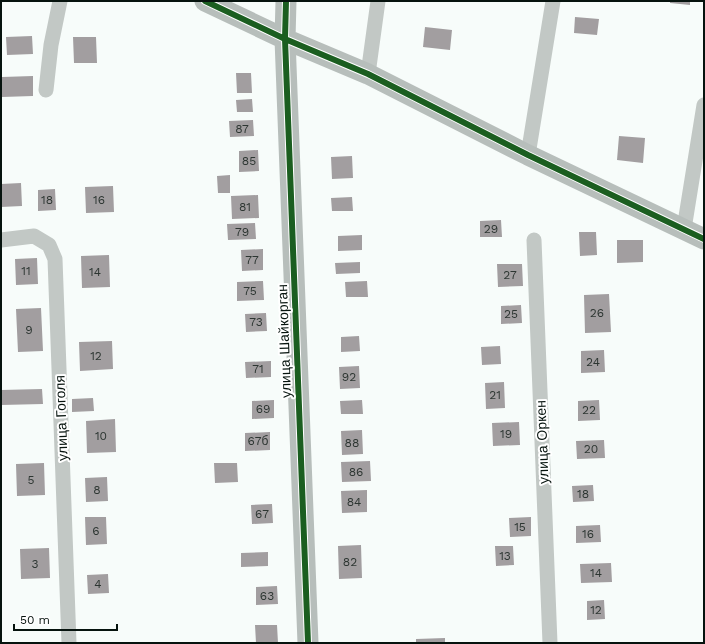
<svg xmlns="http://www.w3.org/2000/svg" width="705" height="644" font-family="'Work Sans',sans-serif">
  <style>
    .building { fill: #a29ea0 }
    .lines { fill: none; stroke-linecap: round; stroke-linejoin: round }
    .street { stroke: #c2c8c5; stroke-width: 15 }
    .secondary { stroke: #b7bebb; stroke-width: 21 }
    .cycleway-casing { stroke: #fff; stroke-width: 8 }
    .cycleway { stroke: #1b5e20; stroke-width: 6 }
    .labels { text-anchor: middle; stroke-width: 4; stroke-linejoin: round; paint-order: stroke }
    .number-label { font-size: 12px; fill: #2d3632 }
    .street-label { font-size: 14px; fill: #06130e; stroke: #fff }
  </style>
  <rect width="100%" height="100%" fill="#f7fcfa"/>
  <!-- building -->
  <path class="building" d="M 670,1 L 690,1 L 690,5 L 670,3 Z
    M 575,17 L 599,19 L 597,35 L 574,33 Z
    M 425,27 L 452,30 L 450,50 L 423,47 Z
    M 32,36 L 33,54 L 7,55 L 6,37 Z
    M 73,37 L 96,37 L 97,63 L 74,63 Z
    M 236,73 L 251,73 L 252,93 L 237,93 Z
    M 33,76 L 33,96 L 2,97 L 2,77 Z
    M 252,99 L 253,112 L 237,112 L 236,100 Z
    M 253,120 L 254,136 L 230,137 L 229,121 Z
    M 619,136 L 645,138 L 643,163 L 617,160 Z
    M 258,150 L 259,171 L 239,172 L 239,151 Z
    M 352,156 L 353,178 L 332,179 L 331,157 Z
    M 230,175 L 230,193 L 218,193 L 217,176 Z
    M 21,183 L 22,206 L 1,207 L 1,184 Z
    M 113,186 L 114,212 L 86,213 L 85,187 Z
    M 55,189 L 56,210 L 38,211 L 38,190 Z
    M 258,195 L 259,218 L 232,219 L 231,196 Z
    M 352,197 L 353,211 L 332,211 L 331,198 Z
    M 501,220 L 502,237 L 480,237 L 480,221 Z
    M 255,223 L 256,239 L 228,240 L 227,224 Z
    M 579,232 L 596,232 L 597,255 L 580,256 Z
    M 362,235 L 362,250 L 338,251 L 338,236 Z
    M 617,240 L 643,240 L 643,262 L 617,263 Z
    M 263,249 L 263,270 L 242,271 L 241,250 Z
    M 109,255 L 110,287 L 82,288 L 81,256 Z
    M 37,258 L 38,284 L 16,285 L 15,259 Z
    M 360,262 L 360,273 L 336,274 L 335,263 Z
    M 497,264 L 522,264 L 523,286 L 498,287 Z
    M 263,281 L 264,300 L 237,301 L 237,282 Z
    M 367,281 L 368,297 L 346,297 L 345,282 Z
    M 609,294 L 611,332 L 585,333 L 584,295 Z
    M 521,305 L 522,323 L 501,324 L 501,306 Z
    M 41,308 L 43,351 L 18,352 L 16,309 Z
    M 266,313 L 267,331 L 246,332 L 245,314 Z
    M 359,336 L 360,351 L 341,352 L 341,337 Z
    M 112,341 L 113,369 L 80,371 L 79,342 Z
    M 500,346 L 501,364 L 482,365 L 481,347 Z
    M 604,350 L 605,372 L 581,373 L 581,351 Z
    M 271,361 L 271,377 L 246,378 L 245,362 Z
    M 359,366 L 360,388 L 340,389 L 339,367 Z
    M 504,382 L 505,408 L 486,409 L 485,383 Z
    M 42,389 L 43,404 L 1,405 L 1,390 Z
    M 93,398 L 94,411 L 72,412 L 72,399 Z
    M 274,400 L 274,418 L 252,419 L 252,401 Z
    M 362,400 L 363,414 L 341,414 L 340,401 Z
    M 599,400 L 600,420 L 578,421 L 578,401 Z
    M 115,419 L 116,452 L 87,453 L 86,421 Z
    M 519,422 L 520,445 L 493,446 L 492,423 Z
    M 362,430 L 363,454 L 342,455 L 341,431 Z
    M 270,432 L 270,450 L 245,451 L 245,433 Z
    M 604,440 L 605,458 L 577,459 L 576,441 Z
    M 370,461 L 371,481 L 342,482 L 341,462 Z
    M 44,463 L 45,495 L 17,496 L 16,464 Z
    M 214,463 L 237,463 L 238,482 L 215,483 Z
    M 107,477 L 108,501 L 86,502 L 85,478 Z
    M 593,485 L 594,501 L 573,502 L 572,486 Z
    M 367,490 L 367,512 L 342,513 L 341,491 Z
    M 272,504 L 273,523 L 252,524 L 251,505 Z
    M 85,517 L 106,517 L 107,544 L 86,545 Z
    M 531,517 L 531,536 L 510,537 L 509,518 Z
    M 600,525 L 601,542 L 576,543 L 576,526 Z
    M 361,545 L 362,578 L 339,579 L 338,546 Z
    M 495,546 L 513,546 L 514,565 L 496,566 Z
    M 49,548 L 50,578 L 21,579 L 20,549 Z
    M 268,552 L 268,566 L 241,567 L 241,553 Z
    M 611,563 L 612,582 L 581,583 L 580,564 Z
    M 108,574 L 109,593 L 88,594 L 87,575 Z
    M 277,586 L 278,604 L 256,605 L 256,587 Z
    M 604,600 L 605,619 L 587,620 L 587,601 Z
    M 255,625 L 277,625 L 278,643 L 256,643 Z
    M 445,638 L 445,643 L 416,643 L 416,639 Z"/>
  <g class="lines">
    <!-- street -->
    <path class="street" d="M 368,74 L 378,1
      M 46,90 L 51,45 L 60,1
      M 528,155 L 553,1
      M 684,229 L 704,105
      M 1,240 L 34,236 L 49,245 L 55,259 L 69,643
      M 534,240 L 550,643"/>
    <!-- secondary -->
    <path class="secondary" d="M 205,1 L 285,39 L 368,74 L 528,155 L 704,239
      M 286,1 L 285,39 L 308,643"/>
    <defs>
      <path id="cycleway" d="M 205,1 L 285,39 L 368,74 L 528,155 L 704,239
        M 286,1 L 285,39 L 308,643"/>
    </defs>
    <!-- cycleway casing -->
    <use href="#cycleway" class="cycleway-casing"/>
    <!-- cycleway -->
    <use href="#cycleway" class="cycleway"/>
  </g>
  <g class="labels">
    <!-- number labels -->
    <g class="number-label">
      <text x="242" y="133">87</text>
      <text x="249" y="165">85</text>
      <text x="47" y="204">18</text>
      <text x="99" y="204">16</text>
      <text x="245" y="211">81</text>
      <text x="491" y="233">29</text>
      <text x="242" y="236">79</text>
      <text x="252" y="264">77</text>
      <text x="26" y="275">11</text>
      <text x="95" y="276">14</text>
      <text x="510" y="279">27</text>
      <text x="250" y="295">75</text>
      <text x="597" y="317">26</text>
      <text x="511" y="318">25</text>
      <text x="256" y="326">73</text>
      <text x="29" y="334">9</text>
      <text x="96" y="360">12</text>
      <text x="593" y="366">24</text>
      <text x="258" y="373">71</text>
      <text x="349" y="381">92</text>
      <text x="495" y="399">21</text>
      <text x="263" y="413">69</text>
      <text x="589" y="414">22</text>
      <text x="506" y="438">19</text>
      <text x="101" y="440">10</text>
      <text x="258" y="445">67б</text>
      <text x="352" y="447">88</text>
      <text x="591" y="453">20</text>
      <text x="356" y="476">86</text>
      <text x="31" y="484">5</text>
      <text x="97" y="494">8</text>
      <text x="583" y="498">18</text>
      <text x="354" y="506">84</text>
      <text x="262" y="518">67</text>
      <text x="520" y="531">15</text>
      <text x="96" y="535">6</text>
      <text x="588" y="538">16</text>
      <text x="505" y="560">13</text>
      <text x="350" y="566">82</text>
      <text x="35" y="568">3</text>
      <text x="596" y="577">14</text>
      <text x="98" y="588">4</text>
      <text x="267" y="600">63</text>
      <text x="596" y="614">12</text>
    </g>
    <!-- street labels -->
    <g class="street-label">
      <text transform="translate(284 341) rotate(-92)" y="5">улица Шайкорган</text>
      <text transform="translate(61 418) rotate(-92)" y="5">улица Гоголя</text>
      <text transform="translate(542 442) rotate(-92)" y="5">улица Оркен</text>
    </g>
  </g>
  <!-- border -->
  <rect width="705" height="644" fill="none" stroke="#06130e" stroke-width="4"/>
  <!-- scale -->
  <path d="M14 624v6h103v-6" fill="none" stroke="#06130e" stroke-width="2"/>
  <text x="20" y="624" font-size="12" fill="#06130e" stroke="#ffffff" stroke-width="3" paint-order="stroke">50 m</text>
</svg>
